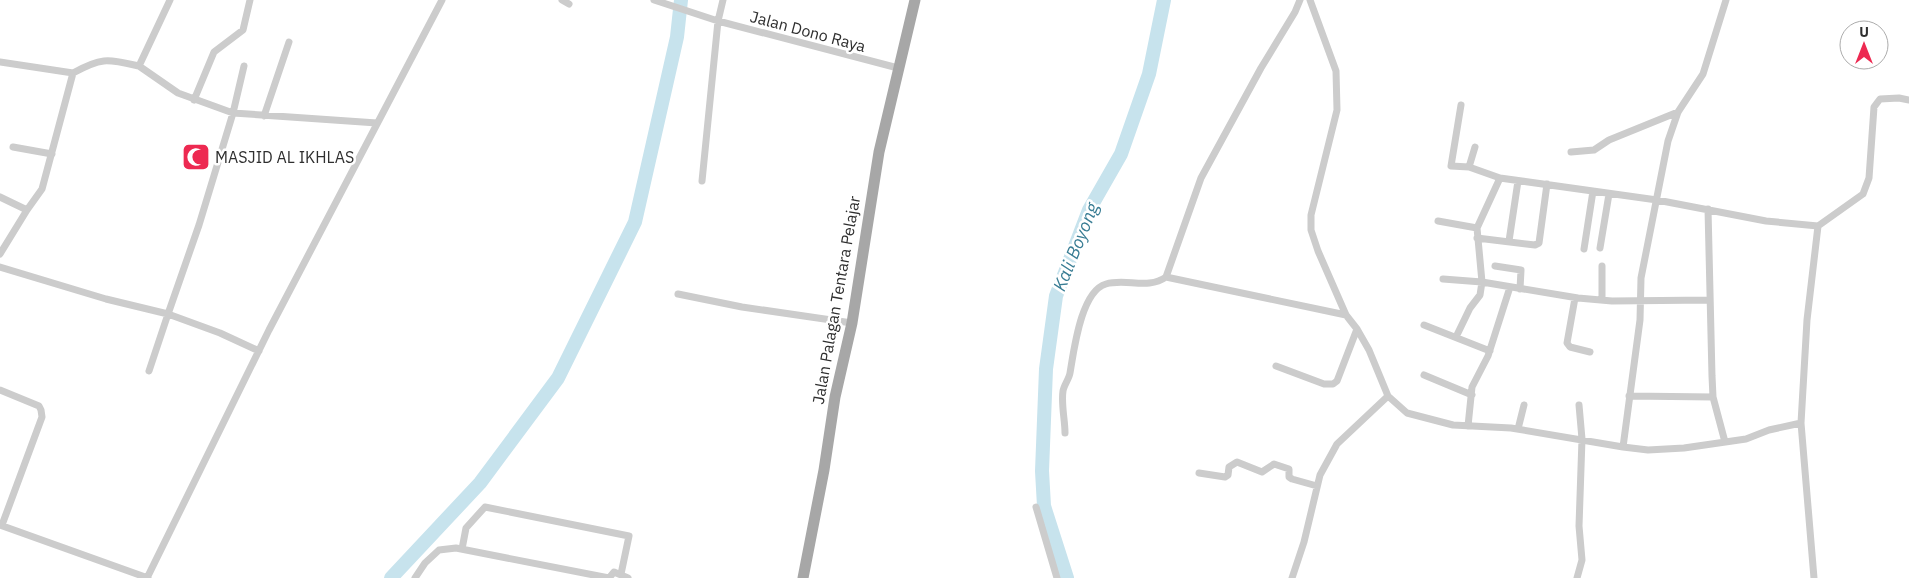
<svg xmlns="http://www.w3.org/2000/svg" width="1909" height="578" font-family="'IBM Plex Sans',sans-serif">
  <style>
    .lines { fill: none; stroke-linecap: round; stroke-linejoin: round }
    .river { stroke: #c7e3ed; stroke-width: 14 }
    .street { stroke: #ccc; stroke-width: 7 }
    .primary { stroke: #a7a7a7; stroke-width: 11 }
    .labels { text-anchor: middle; stroke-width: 5; stroke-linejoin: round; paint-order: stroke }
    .street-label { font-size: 16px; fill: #2f2f2f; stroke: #fff }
    .poi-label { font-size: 16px; fill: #2f2f2f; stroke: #fff; text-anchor: start }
    .water-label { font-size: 18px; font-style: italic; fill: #397d94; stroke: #fff }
  </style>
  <rect width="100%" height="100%" fill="#fff"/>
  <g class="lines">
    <!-- river -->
    <path class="river" d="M 391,578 L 480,483 L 558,378 L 635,222 L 677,37 L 681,0
      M 1067,578 L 1044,506 L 1042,471 L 1046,369 L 1056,296 L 1089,210 L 1121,154 L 1149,74 L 1164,0"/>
    <!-- street -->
    <path class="street" d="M 170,0 L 139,66 L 178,93 L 233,113 L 377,123
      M 562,0 L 569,4
      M 654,0 L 718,21 L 898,68
      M 1310,0 L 1336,71 L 1337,110 L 1311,215 L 1311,230 L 1318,251 L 1346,315 L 1357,329 L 1369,350 L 1388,396 L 1407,413 L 1453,425 L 1511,428 L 1623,447 L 1648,450 L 1684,448 L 1746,439 L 1769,430 L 1801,423 L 1814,578
      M 0,62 L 73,73
      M 194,100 L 214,52 L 243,30 L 250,0
      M 1461,105 L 1451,166 L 1469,167 L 1500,178 L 1657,200 L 1766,221 L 1818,226 L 1863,194 L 1869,178 L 1874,107 L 1880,99 L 1899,98 L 1909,100
      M 264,116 L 289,42
      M 13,147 L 52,154
      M 1571,152 L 1594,150 L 1609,140 L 1678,112
      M 1469,167 L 1475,147
      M 702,181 L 718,21 L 723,0
      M 0,197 L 27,210
      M 1708,209 L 1712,376 L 1713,397 L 1725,442
      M 1438,221 L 1477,228
      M 1477,238 L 1535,245 L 1539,243 L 1547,184
      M 1509,241 L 1518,181
      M 1600,248 L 1609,194
      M 1584,249 L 1593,191
      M 0,254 L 27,210 L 42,189 L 73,73 C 102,57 107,59 139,66
      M 1495,266 L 1521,270 L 1520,289
      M 1602,266 L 1602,300
      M 0,267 L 106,299 L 168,314 L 199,225 L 233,113 L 244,66
      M 1166,277 L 1346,315
      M 1443,279 L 1482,282 L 1578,298 L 1612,301 L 1710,300
      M 678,294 L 742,307 L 852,323
      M 1575,298 L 1567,343 L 1570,347 L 1590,352
      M 1424,325 L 1490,351
      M 1456,337 L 1470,308 L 1480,295 L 1482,282 L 1477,228 L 1500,178
      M 1276,366 L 1324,384 L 1333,384 L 1337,381 L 1357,329
      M 149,371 L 168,314 L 220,333 L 259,351
      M 1424,375 L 1472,395
      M 0,390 L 39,406 L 41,410 L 42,417 L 2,525
      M 1629,396 L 1713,397
      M 1801,423 L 1807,320 L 1818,226
      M 1468,426 L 1472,387 L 1488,356 L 1510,287
      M 1518,429 L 1524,405
      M 1065,433 C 1065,420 1061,404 1063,391 C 1064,385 1069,379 1070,373 C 1074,350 1081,291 1106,284 C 1126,278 1148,290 1166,277 L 1201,178 L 1261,68 L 1295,12 L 1300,0
      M 1623,447 L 1640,320 L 1641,278 L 1668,141 L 1678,112 L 1703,74 L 1726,0
      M 1199,473 L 1225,477 L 1228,475 L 1229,467 L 1237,462 L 1262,472 L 1274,464 L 1289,469 L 1289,477 L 1292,479 L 1317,486
      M 1036,507 L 1057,578
      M 0,525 L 148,578
      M 462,549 L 466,528 L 485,507 L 629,536 L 621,574
      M 147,578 L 269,330 L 442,0
      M 415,578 L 425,563 L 439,550 L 456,548 L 609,578
      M 609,578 L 614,572 L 628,578
      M 1292,578 L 1304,542 L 1320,475 L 1337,444 L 1388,396
      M 1577,578 L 1582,560 L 1579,526 L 1582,439 L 1579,405"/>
    <!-- primary -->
    <path class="primary" d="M 803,578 L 824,470 L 835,397 L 852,323 L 879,152 L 915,0"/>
  </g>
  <!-- icons -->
  <defs>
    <symbol id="mosque-square" viewBox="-11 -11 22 22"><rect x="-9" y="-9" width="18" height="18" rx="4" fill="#ed2951" stroke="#fff"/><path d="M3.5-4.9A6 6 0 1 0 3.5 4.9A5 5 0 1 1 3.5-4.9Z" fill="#fff"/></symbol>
  </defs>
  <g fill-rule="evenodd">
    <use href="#mosque-square" x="180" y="141" width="32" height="32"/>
  </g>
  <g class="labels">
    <!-- street labels -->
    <g class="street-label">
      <text transform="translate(808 31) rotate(15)" y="6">Jalan Dono Raya</text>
      <text transform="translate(836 300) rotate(-80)" y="6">Jalan Palagan Tentara Pelajar</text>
    </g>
    <!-- poi labels -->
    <g class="poi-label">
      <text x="215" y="163">MASJID AL IKHLAS</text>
    </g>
    <!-- water labels -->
    <g class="water-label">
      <text transform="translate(1076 247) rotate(-68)" y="6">Kali Boyong</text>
    </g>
  </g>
  <!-- north arrow -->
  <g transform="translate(1864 45)"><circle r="24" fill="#ffffff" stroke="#acacac"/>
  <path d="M0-4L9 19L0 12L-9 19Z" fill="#ed2951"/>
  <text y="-8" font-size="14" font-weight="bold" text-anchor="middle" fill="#2f2f2f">U</text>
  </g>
</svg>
